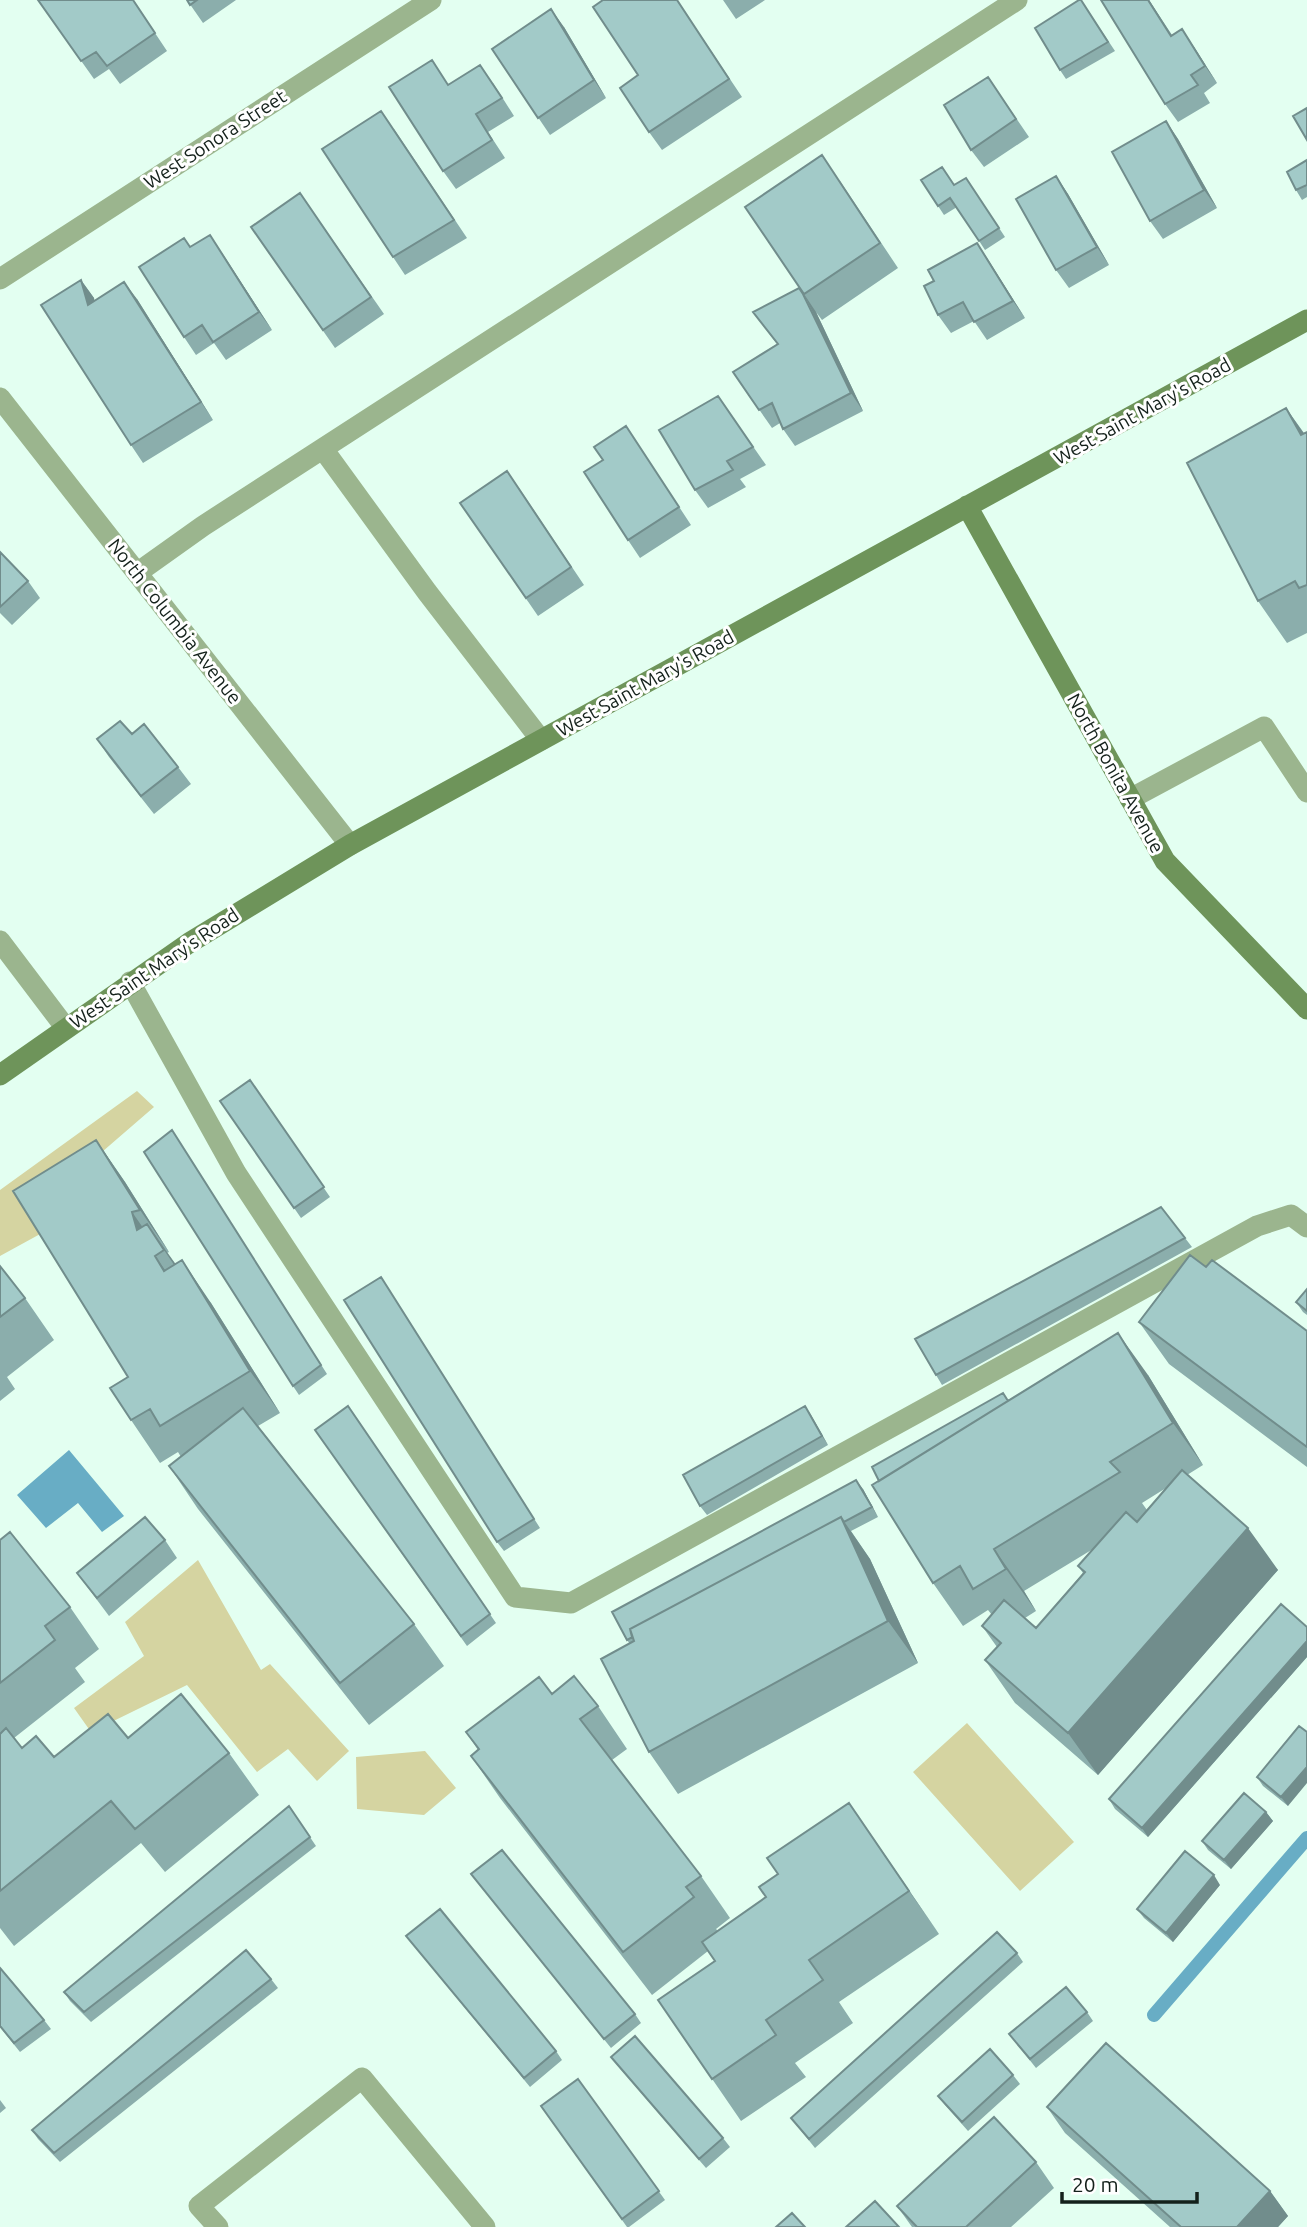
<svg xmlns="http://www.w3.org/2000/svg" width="1307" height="2227" font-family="Ubuntu,sans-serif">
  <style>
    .green { fill: #d5d4a1 }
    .water { fill: #68adc5 }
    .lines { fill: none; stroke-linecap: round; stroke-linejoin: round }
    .stream { stroke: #68adc5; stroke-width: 14 }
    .lane { stroke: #9bb58e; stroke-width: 21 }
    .street { stroke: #9bb58e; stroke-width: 21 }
    .secondary { stroke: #6e945a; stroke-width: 21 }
    .wall { fill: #8baeac; fill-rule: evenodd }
    .shaded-wall { fill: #718d8c }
    .building { fill: #a2cac8; stroke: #718d8c; stroke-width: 2 }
    .labels { text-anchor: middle; stroke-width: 6; stroke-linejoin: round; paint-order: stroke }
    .street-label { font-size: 19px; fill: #14211b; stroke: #fff }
  </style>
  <rect width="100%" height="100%" fill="#e3fff1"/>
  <!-- green -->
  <path class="green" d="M 137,1091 L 154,1107 L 36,1209 L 42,1233 L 0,1256 L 0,1190 Z
    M 198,1560 L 261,1670 L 270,1664 L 349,1751 L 317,1781 L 288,1749 L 257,1772 L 187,1685 L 91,1732 L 74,1708 L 144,1656 L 125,1622 Z
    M 967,1723 L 1074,1842 L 1020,1891 L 913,1772 Z
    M 425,1751 L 456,1788 L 424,1815 L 357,1809 L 356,1757 Z"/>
  <!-- water -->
  <path class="water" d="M 69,1450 L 124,1516 L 102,1532 L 78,1503 L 46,1528 L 17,1495 Z"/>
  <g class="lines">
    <!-- stream -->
    <path class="stream" d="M 1154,2015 L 1307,1838"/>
    <!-- lane -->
    <path class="lane" d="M 323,449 L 427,592 L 541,740
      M 137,573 L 203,526 L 1017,0
      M 1130,799 L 1264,727 L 1307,792
      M 0,941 L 65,1027
      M 130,982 L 236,1173 L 515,1597 L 571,1603 L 1257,1226 L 1291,1215 L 1307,1227
      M 218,2227 L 199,2206 L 362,2078 L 485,2227"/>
    <!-- street -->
    <path class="street" d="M 0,279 L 431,0
      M 0,398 L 350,845"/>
    <!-- secondary -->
    <path class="secondary" d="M 967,506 L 1165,861 L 1307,1009
      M 0,1075 L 189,943 L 350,845 L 1307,320"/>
  </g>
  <!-- wall -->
  <path class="wall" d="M 38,0 L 133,0 L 167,51 L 120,84 L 109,69 L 94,79 Z
    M 187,0 L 236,0 L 203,23 Z
    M 677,0 L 742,97 L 662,150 L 649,132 L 638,75 Z
    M 723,0 L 765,0 L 736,19 Z
    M 1081,0 L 1115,51 L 1066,79 L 1060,70 Z
    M 1101,0 L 1149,0 L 1172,35 L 1194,47 L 1217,83 L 1204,93 L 1210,103 L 1178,122 L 1165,104 Z
    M 564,27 L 606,98 L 550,135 L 492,49 Z
    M 988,77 L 1029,137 L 984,167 L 971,150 Z
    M 493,83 L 514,116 L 488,132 L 505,158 L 456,189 L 443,171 L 449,85 Z
    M 1166,121 L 1178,139 L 1217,208 L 1163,239 L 1150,221 Z
    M 394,129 L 467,238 L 405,275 L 393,257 Z
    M 1307,160 L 1307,197 L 1302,200 L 1296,190 Z
    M 1056,176 L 1068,194 L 1109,265 L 1069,288 L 1056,270 Z
    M 966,178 L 1005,237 L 985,250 L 957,207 L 944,215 L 921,180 L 954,185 Z
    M 840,181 L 898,268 L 822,320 L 816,312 L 863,411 L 795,446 L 783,429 L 780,423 L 772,428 L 733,372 L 777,344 L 753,312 L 799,288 Z
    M 300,193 L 384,314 L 335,348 L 251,227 Z
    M 977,243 L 1025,318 L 987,340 L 974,321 L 951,333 L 938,315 L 934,281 Z
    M 190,247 L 222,253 L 272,330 L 226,360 L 214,343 L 196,355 L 184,337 Z
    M 81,280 L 94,298 L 94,301 L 137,299 L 213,420 L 143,463 L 131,445 Z
    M 718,396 L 766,465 L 740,479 L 746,487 L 708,508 L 695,490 Z
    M 1286,408 L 1304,433 L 1307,432 L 1307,633 L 1287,643 L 1258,601 Z
    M 626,426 L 691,525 L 640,558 L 628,540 L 603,460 Z
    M 519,488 L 584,585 L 538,616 L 460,503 Z
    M 0,552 L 28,581 L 40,598 L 12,625 L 0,613 Z
    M 97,739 L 178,767 L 191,784 L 154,814 L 109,757 Z
    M 250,1080 L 330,1197 L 301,1218 L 220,1101 Z
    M 96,1140 L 125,1182 L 169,1252 L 167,1253 L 175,1264 L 211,1303 L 280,1413 L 258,1426 L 414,1624 L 444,1666 L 369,1725 L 198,1509 L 169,1466 L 181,1457 L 178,1452 L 160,1463 L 131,1420 L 128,1377 Z
    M 178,1140 L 327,1374 L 299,1395 L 293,1386 Z
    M 1185,1238 L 1192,1247 L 942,1385 L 936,1375 Z
    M 0,1266 L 25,1298 L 54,1340 L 7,1377 L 15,1389 L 0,1401 Z
    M 1206,1267 L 1307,1331 L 1307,1467 L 1169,1364 L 1139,1322 Z
    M 381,1277 L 540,1528 L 504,1551 L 497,1542 Z
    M 1307,1289 L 1307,1315 L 1303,1312 L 1296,1302 Z
    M 1148,1375 L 1203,1465 L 1187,1475 L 1278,1570 L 1098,1775 L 1015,1703 L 985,1660 L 997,1647 L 982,1626 L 992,1615 L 988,1610 L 963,1626 L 933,1583 L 1008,1401 ZM 1166,1488 L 1147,1510 L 1142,1503 ZM 1093,1549 L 1078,1566 L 1083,1573 L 1036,1628 L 1025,1618 L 1036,1611 L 1024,1591 Z
    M 348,1406 L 496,1623 L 467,1646 L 315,1430 Z
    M 805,1406 L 828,1445 L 707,1515 L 700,1506 Z
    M 863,1489 L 878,1517 L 851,1531 L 870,1559 L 918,1663 L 678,1794 L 649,1752 L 630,1644 L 627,1640 Z
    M 0,1540 L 70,1607 L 99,1649 L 75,1668 L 85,1682 L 14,1738 L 22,1748 L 54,1757 L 128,1738 L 229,1753 L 259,1795 L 165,1872 L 141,1843 L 14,1946 L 0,1928 Z
    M 165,1540 L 177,1558 L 109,1616 L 77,1573 Z
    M 1307,1627 L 1307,1657 L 1148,1837 L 1115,1809 L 1109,1799 Z
    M 552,1694 L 598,1706 L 627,1749 L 612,1760 L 701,1876 L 730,1918 L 716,1929 L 718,1931 L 766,1897 L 778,1874 L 849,1803 L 939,1934 L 839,2002 L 853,2023 L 795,2063 L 806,2077 L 741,2121 L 658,2000 L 715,1961 L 708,1951 L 652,1995 L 500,1798 L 471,1756 L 478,1750 L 466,1732 Z
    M 1299,1726 L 1288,1806 L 1263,1786 L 1257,1777 Z
    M 289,1806 L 316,1846 L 91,2022 L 70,2001 L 64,1992 Z
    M 1266,1812 L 1273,1821 L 1231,1869 L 1208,1850 L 1202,1841 Z
    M 471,1874 L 635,2014 L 641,2023 L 611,2048 Z
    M 1220,1885 L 1173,1942 L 1144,1918 L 1137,1909 Z
    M 406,1936 L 556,2051 L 562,2060 L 530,2087 Z
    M 1017,1953 L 1023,1962 L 815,2148 L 791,2118 Z
    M 0,1968 L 44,2020 L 51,2029 L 20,2052 L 0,2027 Z
    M 271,1979 L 278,1988 L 60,2162 L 38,2139 L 32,2130 Z
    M 1087,2012 L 1093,2021 L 1036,2068 L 1009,2034 Z
    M 611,2057 L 723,2138 L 730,2147 L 706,2168 L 618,2066 Z
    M 1013,2075 L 1020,2084 L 968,2131 L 945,2105 L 938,2096 Z
    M 578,2079 L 665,2200 L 629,2227 L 627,2227 L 541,2106 Z
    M 0,2100 L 6,2108 L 0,2113 Z
    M 1047,2107 L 1270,2191 L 1288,2216 L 1278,2227 L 1170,2227 L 1065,2133 Z
    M 1036,2162 L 1054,2188 L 1011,2227 L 912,2227 L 897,2206 Z"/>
  <!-- shaded-wall -->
  <path class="shaded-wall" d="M 1148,0 L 1149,0 L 1183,54 L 1171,36 Z
    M 551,9 L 564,27 L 606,98 L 594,80 Z
    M 1182,29 L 1194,47 L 1217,83 L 1205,66 Z
    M 1166,121 L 1178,139 L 1217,208 L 1204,190 Z
    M 1056,176 L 1068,194 L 1109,265 L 1097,247 Z
    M 210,235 L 222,253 L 272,330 L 259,312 Z
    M 977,243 L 989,261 L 1025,318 L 1013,301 Z
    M 81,280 L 94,298 L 100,323 L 88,305 Z
    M 124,282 L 137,299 L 213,420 L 201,402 Z
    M 804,294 L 816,312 L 863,411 L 851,393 Z
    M 1286,408 L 1307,438 L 1301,435 Z
    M 96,1140 L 125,1182 L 169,1252 L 140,1210 Z
    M 132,1212 L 160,1252 L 155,1256 L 185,1298 L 164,1271 L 137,1230 Z
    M 147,1224 L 177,1266 L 193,1293 L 164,1250 Z
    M 182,1260 L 211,1303 L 280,1413 L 250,1371 Z
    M 1118,1333 L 1148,1375 L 1203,1465 L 1173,1423 Z
    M 805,1406 L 811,1415 L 828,1445 L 822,1436 Z
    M 856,1480 L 863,1489 L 878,1517 L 872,1507 Z
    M 841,1517 L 870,1559 L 918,1663 L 888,1621 Z
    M 1248,1528 L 1278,1570 L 1098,1775 L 1068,1733 Z
    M 994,1549 L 1024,1591 L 1036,1611 L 1006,1569 Z
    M 1307,1641 L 1307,1657 L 1148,1837 L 1142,1828 Z
    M 1307,1767 L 1307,1783 L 1288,1806 L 1281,1797 Z
    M 849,1803 L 878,1845 L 939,1934 L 909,1891 Z
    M 1266,1812 L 1273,1821 L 1231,1869 L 1224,1860 Z
    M 1214,1875 L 1220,1885 L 1173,1942 L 1166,1933 Z
    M 1270,2191 L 1288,2216 L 1278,2227 L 1237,2227 Z"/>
  <!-- building -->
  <path class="building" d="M 38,0 L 133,0 L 155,33 L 107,66 L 96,52 L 81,61 Z
    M 187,0 L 197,0 L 190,5 Z
    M 603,0 L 677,0 L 729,79 L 649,132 L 620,88 L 638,75 L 593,7 Z
    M 1079,0 L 1081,0 L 1108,42 L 1060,70 L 1035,28 Z
    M 1101,0 L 1148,0 L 1171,36 L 1182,29 L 1205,66 L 1191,75 L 1198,85 L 1165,104 Z
    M 551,9 L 594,80 L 538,118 L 492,49 Z
    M 432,60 L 448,85 L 480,65 L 502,98 L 476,114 L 492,140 L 443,171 L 389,87 Z
    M 988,77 L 1016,119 L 971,150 L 944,105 Z
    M 1307,108 L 1307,140 L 1293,116 Z
    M 381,111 L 454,220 L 393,257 L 322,149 Z
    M 1166,121 L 1204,190 L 1150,221 L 1112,152 Z
    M 822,155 L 880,243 L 804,294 L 745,207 Z
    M 1307,160 L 1307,185 L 1296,190 L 1287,172 Z
    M 942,167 L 954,185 L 966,178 L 999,228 L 979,241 L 950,198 L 938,206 L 921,180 Z
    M 1056,176 L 1097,247 L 1056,270 L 1016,199 Z
    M 300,193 L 371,297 L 323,330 L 251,227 Z
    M 210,235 L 259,312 L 213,342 L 202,325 L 184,337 L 139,267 L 184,238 L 190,247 Z
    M 977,243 L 1013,301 L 974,322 L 963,302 L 938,315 L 924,286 L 934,281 L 928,270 Z
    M 81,280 L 88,305 L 124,282 L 201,402 L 131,445 L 41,305 Z
    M 799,288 L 803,294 L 851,393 L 783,429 L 772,403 L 759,410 L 733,372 L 778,344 L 753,312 Z
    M 718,396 L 753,447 L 727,461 L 733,470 L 695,490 L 659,430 Z
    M 1286,408 L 1301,435 L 1307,432 L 1307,585 L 1299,588 L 1295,581 L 1258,601 L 1187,463 Z
    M 626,426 L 679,507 L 628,540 L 584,472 L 603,460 L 594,447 Z
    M 507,471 L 571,567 L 526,598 L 460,503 Z
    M 0,552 L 28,581 L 0,607 Z
    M 120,721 L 132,734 L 144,724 L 178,767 L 141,796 L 97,739 Z
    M 250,1080 L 324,1187 L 294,1208 L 220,1101 Z
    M 172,1130 L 321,1365 L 293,1386 L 144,1152 Z
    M 96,1140 L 140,1210 L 132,1212 L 137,1230 L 147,1224 L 164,1250 L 155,1256 L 164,1271 L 182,1260 L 250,1371 L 160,1426 L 150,1409 L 131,1420 L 110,1388 L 128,1377 L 13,1191 Z
    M 1161,1207 L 1185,1238 L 936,1375 L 915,1339 Z
    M 1190,1255 L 1206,1267 L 1212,1260 L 1307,1331 L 1307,1447 L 1139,1322 Z
    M 0,1266 L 25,1298 L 0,1317 Z
    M 381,1277 L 534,1519 L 497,1542 L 344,1300 Z
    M 1307,1289 L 1307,1311 L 1296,1302 Z
    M 1118,1333 L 1173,1423 L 1110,1462 L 1120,1472 L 994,1549 L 1006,1569 L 973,1589 L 960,1566 L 933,1583 L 872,1485 Z
    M 1003,1393 L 1008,1401 L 879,1481 L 872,1467 Z
    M 348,1406 L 490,1614 L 461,1636 L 315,1430 Z
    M 805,1406 L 822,1436 L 700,1506 L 683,1475 Z
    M 243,1408 L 414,1624 L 340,1683 L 169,1466 Z
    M 1182,1470 L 1248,1528 L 1068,1733 L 985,1660 L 1001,1643 L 982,1626 L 1004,1600 L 1036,1628 L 1085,1572 L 1078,1566 L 1126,1512 L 1137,1522 Z
    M 856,1480 L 872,1507 L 844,1522 L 841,1517 L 630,1629 L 632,1637 L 627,1640 L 612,1612 Z
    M 145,1517 L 165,1540 L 97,1598 L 77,1573 Z
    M 841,1517 L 888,1621 L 649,1752 L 601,1659 L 634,1641 L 630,1629 Z
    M 10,1532 L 70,1607 L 45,1626 L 55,1640 L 0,1683 L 0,1540 Z
    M 1281,1604 L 1307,1627 L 1307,1641 L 1142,1828 L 1109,1799 Z
    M 574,1676 L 598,1706 L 580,1719 L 701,1876 L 686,1887 L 694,1897 L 623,1952 L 471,1756 L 479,1749 L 466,1732 L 539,1677 L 552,1694 Z
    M 181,1694 L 229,1753 L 135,1829 L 111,1801 L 0,1891 L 0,1734 L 6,1728 L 22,1748 L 36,1736 L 54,1757 L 108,1714 L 128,1738 Z
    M 1299,1726 L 1307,1732 L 1307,1767 L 1281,1797 L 1257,1777 Z
    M 1244,1793 L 1266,1812 L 1224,1860 L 1202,1841 Z
    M 849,1803 L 909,1891 L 809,1960 L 823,1980 L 766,2020 L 776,2035 L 712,2079 L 658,2000 L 715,1961 L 702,1942 L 766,1897 L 759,1887 L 778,1874 L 767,1858 Z
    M 289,1806 L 310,1837 L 84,2012 L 64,1992 Z
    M 502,1850 L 635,2014 L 604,2039 L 471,1874 Z
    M 1185,1851 L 1214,1875 L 1166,1933 L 1137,1909 Z
    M 440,1909 L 556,2051 L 524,2078 L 406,1936 Z
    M 997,1932 L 1017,1953 L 809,2139 L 791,2118 Z
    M 246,1950 L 271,1979 L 54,2153 L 32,2130 Z
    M 0,1968 L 44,2020 L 14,2043 L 0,2026 Z
    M 1066,1987 L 1087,2012 L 1030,2059 L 1009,2034 Z
    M 635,2036 L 723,2138 L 699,2159 L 611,2057 Z
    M 1106,2043 L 1270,2191 L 1237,2227 L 1181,2227 L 1047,2107 Z
    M 990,2049 L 1013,2075 L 962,2122 L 938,2096 Z
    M 578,2079 L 659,2191 L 622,2219 L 541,2106 Z
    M 994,2117 L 1036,2162 L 966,2227 L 917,2227 L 897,2206 Z
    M 875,2201 L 899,2227 L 846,2227 Z
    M 792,2213 L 805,2227 L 776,2227 Z"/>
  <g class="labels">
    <!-- street labels -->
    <g class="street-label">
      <text transform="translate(215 139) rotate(-33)" y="7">West Sonora Street</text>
      <text transform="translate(1142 411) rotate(-29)" y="7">West Saint Mary's Road</text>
      <text transform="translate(175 621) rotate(52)" y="7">North Columbia Avenue</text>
      <text transform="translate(645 683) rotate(-29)" y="7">West Saint Mary's Road</text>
      <text transform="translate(1116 773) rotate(61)" y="7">North Bonita Avenue</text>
      <text transform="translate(154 968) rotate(-34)" y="7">West Saint Mary's Road</text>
    </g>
  </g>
  <!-- scale -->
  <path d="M1062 2192v10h135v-10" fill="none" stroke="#14211b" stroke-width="3.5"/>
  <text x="1072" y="2192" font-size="21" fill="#14211b" stroke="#ffffff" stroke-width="5" paint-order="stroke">20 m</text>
</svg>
